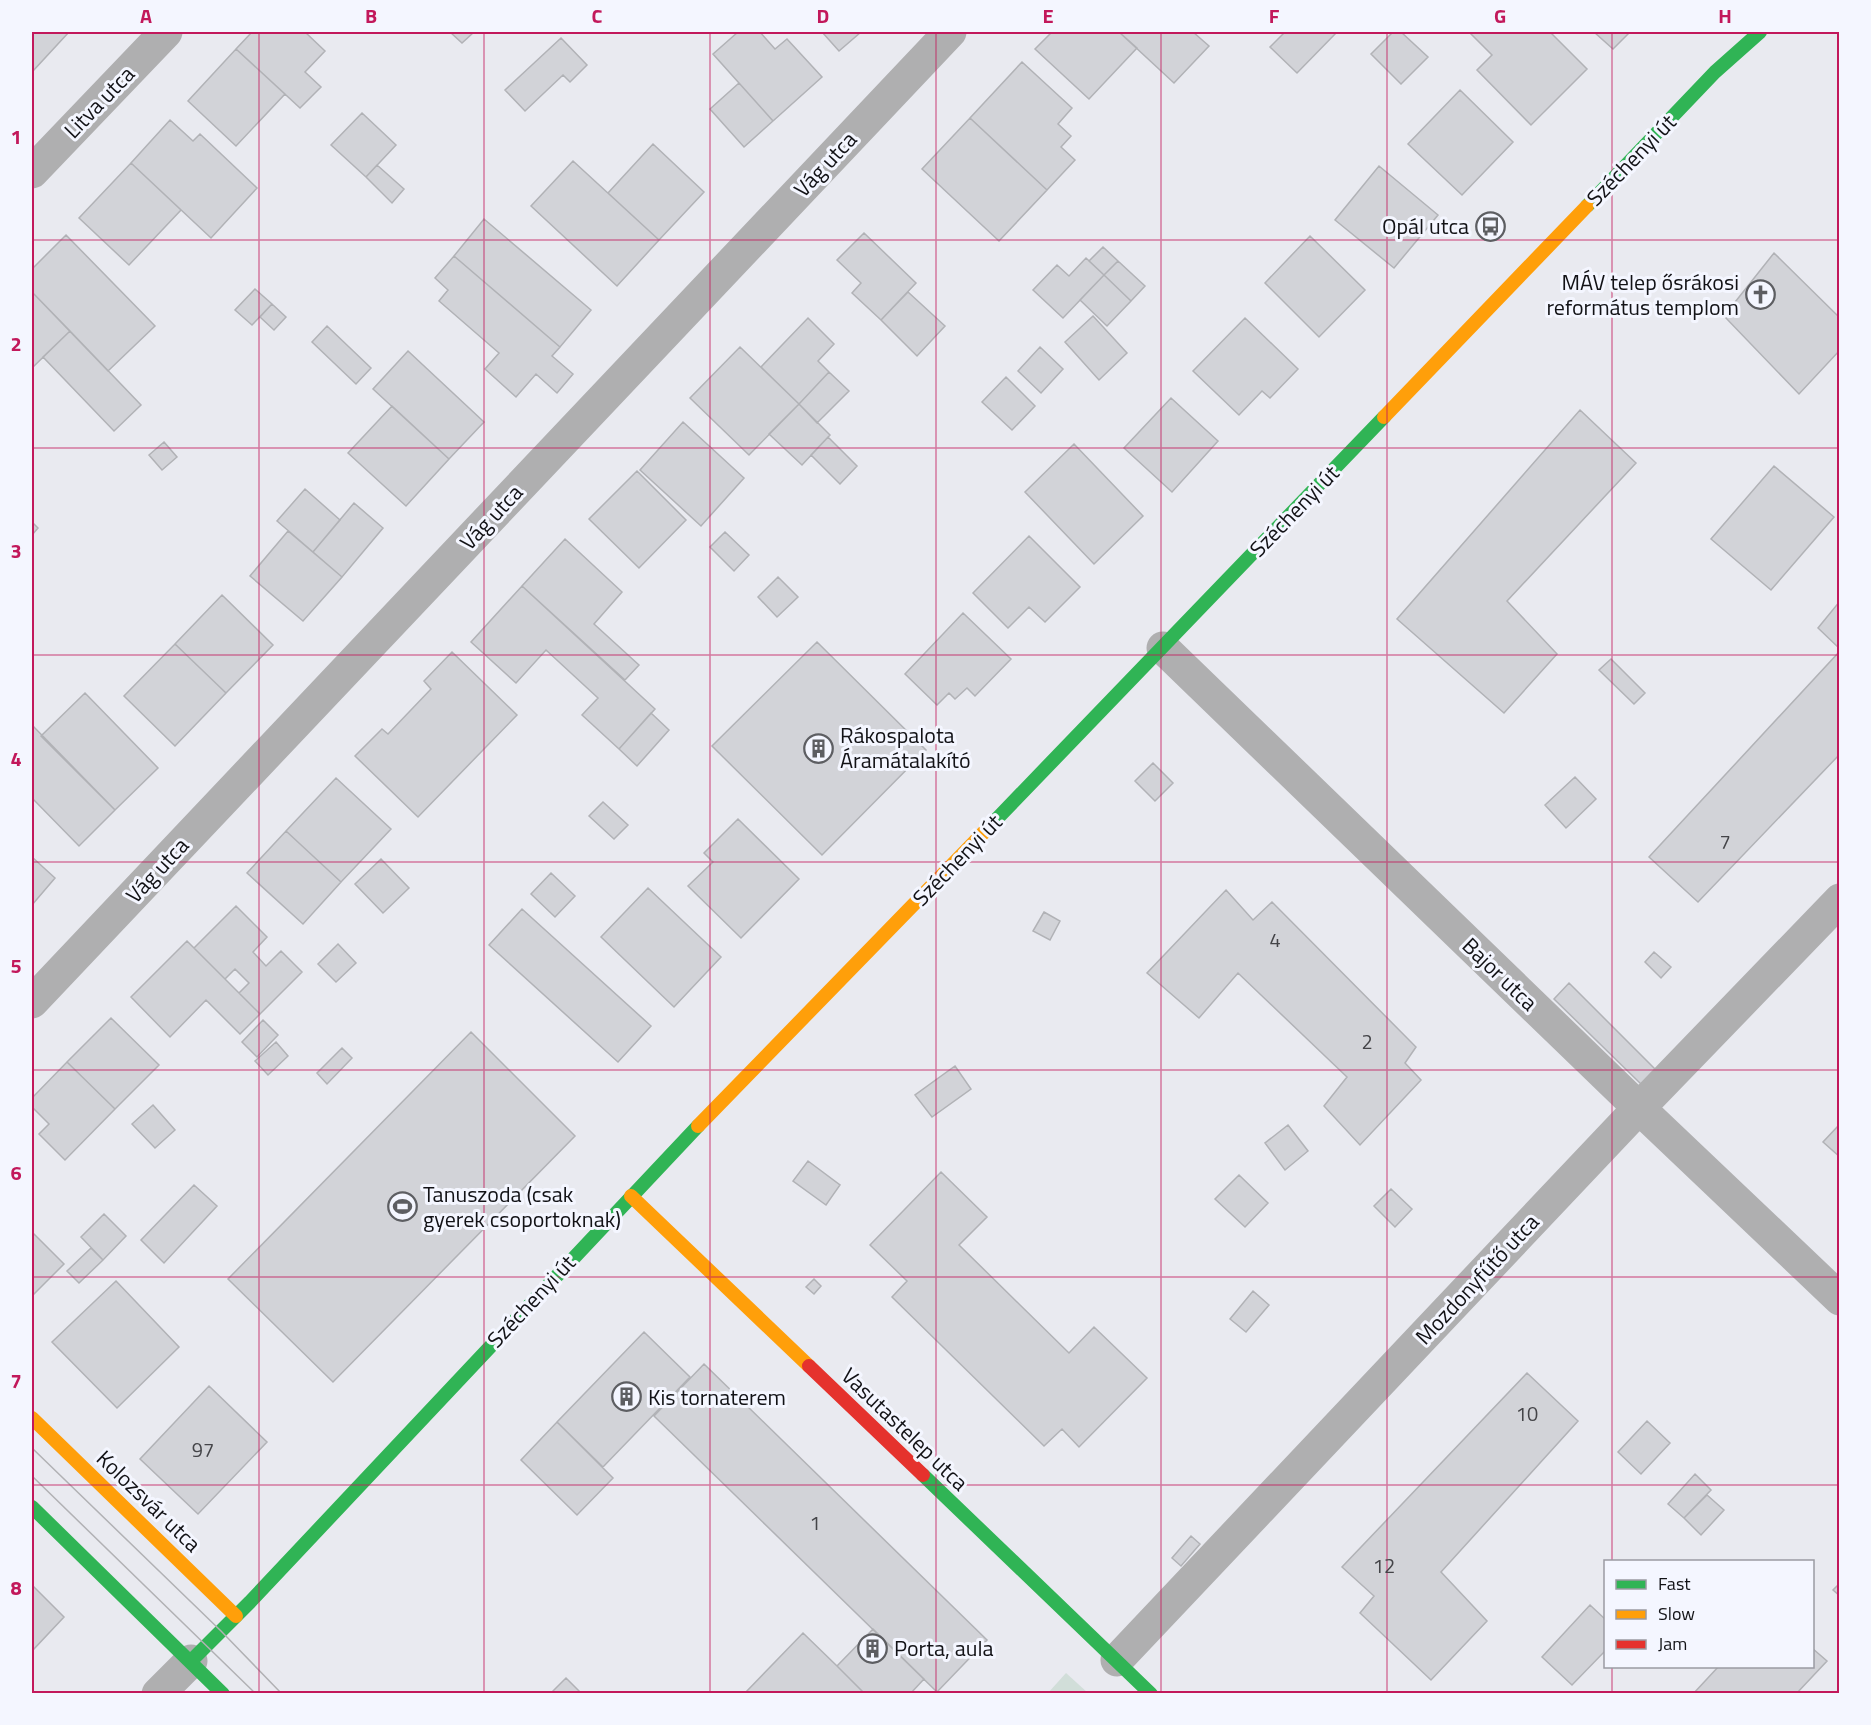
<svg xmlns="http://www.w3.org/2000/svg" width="1871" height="1725" font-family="'Titillium Web',sans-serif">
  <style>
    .green { fill: #d1ded9 }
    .building { fill: #d2d3d8; stroke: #b1b2b6; stroke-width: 1.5 }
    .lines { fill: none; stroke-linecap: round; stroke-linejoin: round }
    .street { stroke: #afafb0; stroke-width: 33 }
    .fast { stroke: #30b455; stroke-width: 14 }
    .slow { stroke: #ff9f0a; stroke-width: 14 }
    .jam { stroke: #e5322d; stroke-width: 14 }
    .tram { stroke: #b1b1b4; stroke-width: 1.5 }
    .grid { fill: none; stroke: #c2185b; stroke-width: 1.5; stroke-opacity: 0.55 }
    .labels { text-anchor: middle; stroke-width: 6; stroke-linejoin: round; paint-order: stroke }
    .number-label { font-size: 20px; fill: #444448 }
    .street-label { font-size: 22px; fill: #121216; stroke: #f4f6ff }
    .poi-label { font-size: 22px; fill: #121216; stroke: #f4f6ff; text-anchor: start }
    .neatline { fill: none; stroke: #c2185b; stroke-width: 2 }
    .grid-label { font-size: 20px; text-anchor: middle; font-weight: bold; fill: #c2185b }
  </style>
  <rect width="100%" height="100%" fill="#e9eaf0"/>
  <!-- green -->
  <path class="green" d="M 1066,1673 L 1088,1693 L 1048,1693 Z"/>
  <!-- building -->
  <path class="building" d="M 32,32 L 69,32 L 32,72 Z
    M 252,32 L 305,32 L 325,51 L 305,72 L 321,87 L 300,108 L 236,49 Z
    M 450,32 L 474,32 L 462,43 Z
    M 738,32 L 760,32 L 775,49 L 787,39 L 822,77 L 773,121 L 713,54 Z
    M 822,32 L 861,32 L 839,51 Z
    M 1052,32 L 1119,32 L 1137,48 L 1089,99 L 1035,49 Z
    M 1119,32 L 1193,32 L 1209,46 L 1174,83 Z
    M 1285,32 L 1337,32 L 1297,73 L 1270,47 Z
    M 1393,32 L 1401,32 L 1428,57 L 1401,84 L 1371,54 Z
    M 1471,32 L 1550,32 L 1587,69 L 1531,125 L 1477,70 L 1492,55 L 1470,33 Z
    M 1594,32 L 1630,32 L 1613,49 Z
    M 561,38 L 587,65 L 570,82 L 563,75 L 525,111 L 505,90 Z
    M 236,49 L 285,94 L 236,146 L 188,101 Z
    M 1022,62 L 1072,108 L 1058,124 L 1071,136 L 1061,147 L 1075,160 L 1047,190 L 970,118 Z
    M 739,83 L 773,121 L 744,147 L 710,109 Z
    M 1460,90 L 1513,142 L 1462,195 L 1408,144 Z
    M 362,113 L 396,145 L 366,177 L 331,145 Z
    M 970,118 L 1047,190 L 999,241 L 922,169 Z
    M 170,120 L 193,141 L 200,134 L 257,188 L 211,238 L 131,163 Z
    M 653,144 L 704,192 L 659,240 L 608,193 Z
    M 573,161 L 659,240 L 617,286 L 531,206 Z
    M 131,163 L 181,210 L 129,265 L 79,218 Z
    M 377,165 L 404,189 L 392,203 L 366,177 Z
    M 1379,166 L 1438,215 L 1394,268 L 1335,220 Z
    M 484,219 L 591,310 L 560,347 L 454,256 Z
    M 864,233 L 916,283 L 881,320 L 852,293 L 861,283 L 837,260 Z
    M 66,235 L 155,326 L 108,371 L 32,292 L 32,269 Z
    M 1310,236 L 1365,290 L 1319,337 L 1265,283 Z
    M 1103,247 L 1118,261 L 1104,275 L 1089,261 Z
    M 1774,253 L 1840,318 L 1840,350 L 1799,394 L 1724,316 Z
    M 454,256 L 560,347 L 552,356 L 573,374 L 557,393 L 536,374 L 516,397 L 485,369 L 499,353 L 439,301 L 448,290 L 435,278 Z
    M 1086,258 L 1104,275 L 1063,318 L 1033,290 L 1057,265 L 1069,276 Z
    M 1118,261 L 1145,286 L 1131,301 L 1104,275 Z
    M 1104,275 L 1131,301 L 1107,326 L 1080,300 Z
    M 255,289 L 272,304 L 252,325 L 235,310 Z
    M 32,292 L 70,331 L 32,368 Z
    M 908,292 L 945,326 L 917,356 L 881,320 Z
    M 272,304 L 286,317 L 274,330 L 260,317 Z
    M 1093,316 L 1127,353 L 1099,380 L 1065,342 Z
    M 808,318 L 834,344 L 818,361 L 829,372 L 799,404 L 761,367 Z
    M 1245,318 L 1298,369 L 1270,398 L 1262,391 L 1239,415 L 1193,371 Z
    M 327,326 L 371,368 L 356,384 L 312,342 Z
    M 70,331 L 141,405 L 114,431 L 43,357 Z
    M 740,347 L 799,404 L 749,455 L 690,398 Z
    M 1040,347 L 1063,369 L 1041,393 L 1018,371 Z
    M 408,351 L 484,422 L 449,459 L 373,389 Z
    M 829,372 L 849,391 L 817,423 L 799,404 Z
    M 1006,377 L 1035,406 L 1012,430 L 982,402 Z
    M 1171,398 L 1218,441 L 1172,492 L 1124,448 Z
    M 799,404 L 830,435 L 802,465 L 769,434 Z
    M 392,406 L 449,459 L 406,506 L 348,453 Z
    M 1580,410 L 1636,463 L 1507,601 L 1557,654 L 1504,713 L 1397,619 Z
    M 683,422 L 744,478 L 701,526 L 640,470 Z
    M 828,437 L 857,466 L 840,484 L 811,455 Z
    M 164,442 L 177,457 L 162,470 L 149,455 Z
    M 1074,444 L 1143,516 L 1094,564 L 1025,492 Z
    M 1774,466 L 1834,517 L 1771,590 L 1711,539 Z
    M 637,471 L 686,520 L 639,568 L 589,519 Z
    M 305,489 L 340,520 L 313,552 L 277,521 Z
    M 354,503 L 383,528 L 342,577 L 313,552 Z
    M 32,522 L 38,528 L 32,535 Z
    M 288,531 L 342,577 L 303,621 L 250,576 Z
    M 725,532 L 749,555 L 734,571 L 710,547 Z
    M 1029,536 L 1080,587 L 1045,622 L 1029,607 L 1008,628 L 973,593 Z
    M 565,539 L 622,592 L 594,624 L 639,665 L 625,680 L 522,586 Z
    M 778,577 L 798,597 L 777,617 L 758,597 Z
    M 522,586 L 655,709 L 619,749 L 582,715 L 598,698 L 546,650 L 516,683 L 471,642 Z
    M 222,595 L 273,645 L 226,693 L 175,644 Z
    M 1840,601 L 1840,649 L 1818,628 Z
    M 963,613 L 1011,659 L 975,696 L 967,688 L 955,699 L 949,693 L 937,705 L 905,674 Z
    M 817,642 L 926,750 L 822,855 L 712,746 Z
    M 175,644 L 226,693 L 175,746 L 124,696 Z
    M 1840,651 L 1840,754 L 1698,902 L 1649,857 Z
    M 452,652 L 517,715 L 418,817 L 355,756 L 382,729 L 388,734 L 431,689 L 424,681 Z
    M 1611,659 L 1645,693 L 1634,704 L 1599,670 Z
    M 85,693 L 158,768 L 115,810 L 41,736 Z
    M 651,713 L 669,730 L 637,766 L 619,749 Z
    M 32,725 L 115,810 L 79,846 L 32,798 Z
    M 1153,763 L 1173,783 L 1155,801 L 1135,781 Z
    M 1575,777 L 1596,799 L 1566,828 L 1545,805 Z
    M 336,778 L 391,829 L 341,882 L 286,831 Z
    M 603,802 L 628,825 L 614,839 L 589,816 Z
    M 738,819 L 799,879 L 741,938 L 688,886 L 713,862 L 704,853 Z
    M 286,831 L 341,882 L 303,924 L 247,873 Z
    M 32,857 L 55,878 L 32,905 Z
    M 381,859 L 409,888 L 383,913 L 355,884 Z
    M 551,873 L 575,896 L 555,917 L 531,894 Z
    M 648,888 L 721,957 L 674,1007 L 601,937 Z
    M 1226,890 L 1253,920 L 1272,902 L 1416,1047 L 1405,1063 L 1421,1080 L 1360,1145 L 1324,1106 L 1347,1077 L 1238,973 L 1199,1018 L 1147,973 Z
    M 236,906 L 267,937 L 253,952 L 266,966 L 281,951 L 302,972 L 260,1014 L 239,993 L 249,983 L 235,969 L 225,979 L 194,948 Z
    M 522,909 L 651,1026 L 618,1062 L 489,945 Z
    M 1044,912 L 1060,921 L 1050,940 L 1033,931 Z
    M 187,941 L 260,1014 L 240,1034 L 206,1000 L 170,1037 L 131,997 Z
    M 338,944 L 356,963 L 336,982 L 318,964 Z
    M 1654,952 L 1671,967 L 1661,978 L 1645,962 Z
    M 1569,983 L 1657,1071 L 1643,1086 L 1554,999 Z
    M 111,1018 L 159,1065 L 115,1109 L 67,1062 Z
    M 263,1020 L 278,1035 L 257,1057 L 242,1042 Z
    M 471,1032 L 575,1136 L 333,1382 L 228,1279 Z
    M 276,1042 L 288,1056 L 268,1075 L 255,1061 Z
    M 342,1048 L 352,1058 L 327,1084 L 317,1073 Z
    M 67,1062 L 115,1109 L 65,1160 L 39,1134 L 49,1124 L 32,1107 L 32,1098 Z
    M 955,1066 L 971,1089 L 932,1117 L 915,1095 Z
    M 153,1105 L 175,1130 L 155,1148 L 132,1124 Z
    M 1840,1124 L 1840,1157 L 1823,1142 Z
    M 1288,1125 L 1308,1151 L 1285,1170 L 1265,1143 Z
    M 808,1161 L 840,1185 L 826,1205 L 793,1181 Z
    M 941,1172 L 987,1217 L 959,1245 L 1069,1353 L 1094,1327 L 1147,1378 L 1079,1447 L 1062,1429 L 1044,1446 L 892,1297 L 907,1281 L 870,1245 Z
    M 1239,1175 L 1268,1203 L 1245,1227 L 1215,1199 Z
    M 194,1185 L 217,1206 L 164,1263 L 141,1240 Z
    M 1391,1189 L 1412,1209 L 1395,1227 L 1374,1206 Z
    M 104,1214 L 126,1236 L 103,1260 L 81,1237 Z
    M 34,1234 L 64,1264 L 32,1296 L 32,1236 Z
    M 91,1248 L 103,1260 L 79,1283 L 67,1271 Z
    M 814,1279 L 821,1286 L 814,1294 L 806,1287 Z
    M 116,1281 L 179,1347 L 117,1408 L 52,1342 Z
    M 1253,1291 L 1269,1305 L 1246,1332 L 1230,1319 Z
    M 644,1332 L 690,1377 L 603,1467 L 557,1422 Z
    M 704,1364 L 987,1640 L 937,1692 L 654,1416 Z
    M 1527,1373 L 1578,1421 L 1441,1572 L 1487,1621 L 1431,1680 L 1360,1613 L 1374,1596 L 1342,1567 Z
    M 209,1386 L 267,1442 L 198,1514 L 140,1459 Z
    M 1647,1421 L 1670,1443 L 1641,1474 L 1618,1452 Z
    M 557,1422 L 613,1478 L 577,1515 L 521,1460 Z
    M 1695,1474 L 1711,1490 L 1684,1518 L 1668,1504 Z
    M 1707,1495 L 1724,1510 L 1701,1535 L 1684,1518 Z
    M 1191,1536 L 1200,1544 L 1181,1566 L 1172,1558 Z
    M 1840,1583 L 1840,1596 L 1833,1590 Z
    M 33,1586 L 64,1617 L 32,1651 L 32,1587 Z
    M 1590,1605 L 1606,1620 L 1606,1650 L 1572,1685 L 1542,1657 Z
    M 873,1629 L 924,1679 L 910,1694 L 865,1694 L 837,1666 Z
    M 803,1633 L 837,1666 L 865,1694 L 744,1694 Z
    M 1812,1648 L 1827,1661 L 1796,1694 L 1693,1694 L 1719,1666 L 1812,1666 Z
    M 566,1678 L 582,1694 L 550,1694 Z"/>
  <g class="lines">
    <!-- street -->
    <path class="street" d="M 32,172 L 166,32
      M 1163,648 L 1639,1108 L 1840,1299
      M 32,1002 L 950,32
      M 1117,1660 L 1639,1108 L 1840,900
      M 158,1694 L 191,1661"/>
    <!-- fast -->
    <path class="fast" d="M 1587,206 L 1715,72 L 1760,32
      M 989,827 L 1384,417
      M 923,1475 L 1151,1694
      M 32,1507 L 223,1694
      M 191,1661 L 250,1602 L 698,1126"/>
    <!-- slow -->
    <path class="slow" d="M 1384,417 L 1587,206
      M 698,1126 L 989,827
      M 631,1196 L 809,1366
      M 32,1418 L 236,1616"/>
    <!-- jam -->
    <path class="jam" d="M 809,1366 L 923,1475"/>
    <!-- tram -->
    <path class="tram" d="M 32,1448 L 221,1631 L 282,1694
      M 32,1476 L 256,1694"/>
  </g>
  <!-- grid -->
  <path class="grid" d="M 259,32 L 259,1694M 484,32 L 484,1694M 710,32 L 710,1694M 936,32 L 936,1694M 1161,32 L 1161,1694M 1387,32 L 1387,1694M 1612,32 L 1612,1562M 32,240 L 1840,240M 32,448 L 1840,448M 32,655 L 1840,655M 32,862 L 1840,862M 32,1070 L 1840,1070M 32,1277 L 1840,1277M 32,1485 L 1840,1485M 1612,1666 L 1612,1694"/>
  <!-- icons -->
  <defs>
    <symbol id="bus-ring" viewBox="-11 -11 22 22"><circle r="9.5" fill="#f4f6ff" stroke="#5d5e62" stroke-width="1.5"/><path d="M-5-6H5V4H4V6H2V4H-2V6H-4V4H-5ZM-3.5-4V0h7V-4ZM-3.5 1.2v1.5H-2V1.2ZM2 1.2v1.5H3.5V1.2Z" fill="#5d5e62"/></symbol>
    <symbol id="church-ring" viewBox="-11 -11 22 22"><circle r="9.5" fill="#f4f6ff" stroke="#5d5e62" stroke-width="1.5"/><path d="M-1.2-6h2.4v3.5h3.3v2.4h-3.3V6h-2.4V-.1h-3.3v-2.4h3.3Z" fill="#5d5e62"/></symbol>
    <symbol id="building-ring" viewBox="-11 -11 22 22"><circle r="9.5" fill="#f4f6ff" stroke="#5d5e62" stroke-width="1.5"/><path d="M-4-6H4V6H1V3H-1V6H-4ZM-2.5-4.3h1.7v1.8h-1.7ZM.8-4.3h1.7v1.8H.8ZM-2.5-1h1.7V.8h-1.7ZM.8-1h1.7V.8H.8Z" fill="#5d5e62"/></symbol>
    <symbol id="stadium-ring" viewBox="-11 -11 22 22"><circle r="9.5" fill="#f4f6ff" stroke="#5d5e62" stroke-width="1.5"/><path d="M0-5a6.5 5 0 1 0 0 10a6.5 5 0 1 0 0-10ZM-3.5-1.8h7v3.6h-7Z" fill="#5d5e62"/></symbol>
  </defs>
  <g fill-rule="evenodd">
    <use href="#bus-ring" x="1474" y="210" width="33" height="33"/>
    <use href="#church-ring" x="1744" y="278" width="33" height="33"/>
    <use href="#building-ring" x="802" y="732" width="33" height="33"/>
    <use href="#stadium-ring" x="386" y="1190" width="33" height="33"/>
    <use href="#building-ring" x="610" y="1380" width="33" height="33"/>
    <use href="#building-ring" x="856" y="1632" width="33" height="33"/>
  </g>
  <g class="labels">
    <!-- number labels -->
    <g class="number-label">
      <text x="1725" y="849">7</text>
      <text x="1275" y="947">4</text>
      <text x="1367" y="1049">2</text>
      <text x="1527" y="1421">10</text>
      <text x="203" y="1457">97</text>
      <text x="815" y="1530">1</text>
      <text x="1384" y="1573">12</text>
    </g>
    <!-- street labels -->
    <g class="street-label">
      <text transform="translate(99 102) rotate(-46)" y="8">Litva utca</text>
      <text transform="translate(1631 160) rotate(-46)" y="8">Széchenyi út</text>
      <text transform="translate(825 164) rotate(-47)" y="8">Vág utca</text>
      <text transform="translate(1294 511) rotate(-46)" y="8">Széchenyi út</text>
      <text transform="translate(491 517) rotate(-47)" y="8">Vág utca</text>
      <text transform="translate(957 860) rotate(-46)" y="8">Széchenyi út</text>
      <text transform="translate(157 870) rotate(-47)" y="8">Vág utca</text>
      <text transform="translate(1500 974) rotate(44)" y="8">Bajor utca</text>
      <text transform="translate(1477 1279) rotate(-47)" y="8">Mozdonyfűtő utca</text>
      <text transform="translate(531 1301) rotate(-47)" y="8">Széchenyi út</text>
      <text transform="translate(905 1429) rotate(44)" y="8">Vasutastelep utca</text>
      <text transform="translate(149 1501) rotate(44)" y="8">Kolozsvár utca</text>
    </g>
    <!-- poi labels -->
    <g class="poi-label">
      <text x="1469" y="234" text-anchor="end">Opál utca</text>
      <text x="1739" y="290" text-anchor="end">MÁV telep ősrákosi<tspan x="1739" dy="25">református templom</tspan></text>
      <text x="840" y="743">Rákospalota<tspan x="840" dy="25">Áramátalakító</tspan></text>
      <text x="423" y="1202">Tanuszoda (csak<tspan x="423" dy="25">gyerek csoportoknak)</tspan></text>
      <text x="648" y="1405">Kis tornaterem</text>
      <text x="894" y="1656">Porta, aula</text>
    </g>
  </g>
  <!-- border -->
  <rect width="1871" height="1725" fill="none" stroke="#f4f6ff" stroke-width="66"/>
  <!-- legend -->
  <rect x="1604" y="1560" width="210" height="108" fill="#f4f6ff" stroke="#9a9ba2" stroke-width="1.5"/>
  <rect x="1616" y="1580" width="30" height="9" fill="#30b455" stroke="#9a9ba2" stroke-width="1.5"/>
  <text x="1658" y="1590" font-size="18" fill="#121216">Fast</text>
  <rect x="1616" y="1610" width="30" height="9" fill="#ff9f0a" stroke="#9a9ba2" stroke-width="1.5"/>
  <text x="1658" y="1620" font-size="18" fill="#121216">Slow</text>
  <rect x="1616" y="1640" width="30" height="9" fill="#e5322d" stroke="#9a9ba2" stroke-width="1.5"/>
  <text x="1658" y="1650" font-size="18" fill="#121216">Jam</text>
  <rect x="33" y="33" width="1805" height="1659" class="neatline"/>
  <g class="grid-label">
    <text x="146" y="23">A</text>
    <text x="371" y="23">B</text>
    <text x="597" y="23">C</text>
    <text x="823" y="23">D</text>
    <text x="1048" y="23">E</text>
    <text x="1274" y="23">F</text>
    <text x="1500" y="23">G</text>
    <text x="1725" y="23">H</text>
    <text x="16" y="144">1</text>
    <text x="16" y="351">2</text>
    <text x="16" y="558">3</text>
    <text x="16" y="766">4</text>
    <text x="16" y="973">5</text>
    <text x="16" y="1180">6</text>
    <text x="16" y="1388">7</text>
    <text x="16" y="1595">8</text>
  </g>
</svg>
